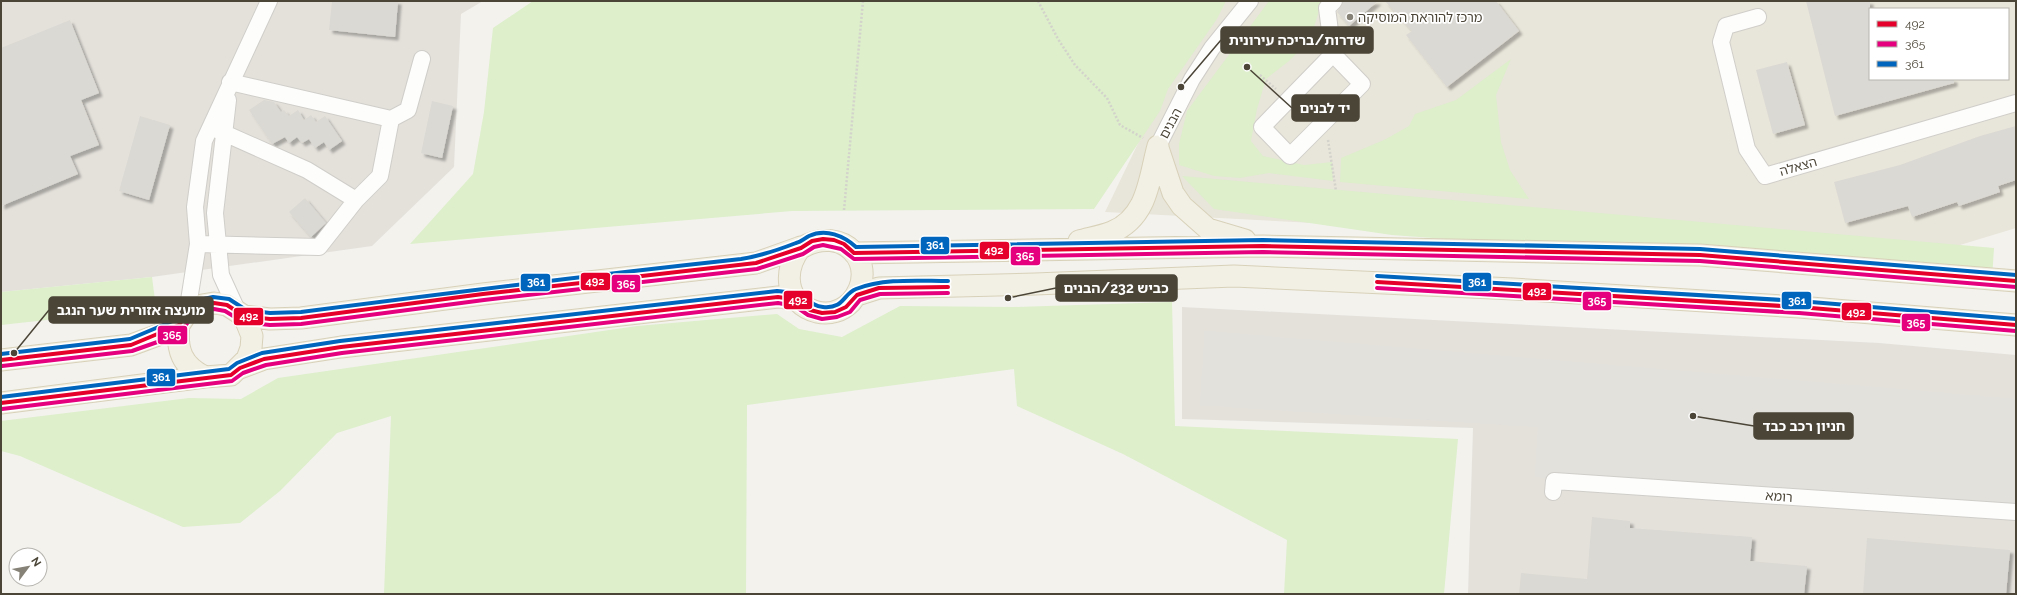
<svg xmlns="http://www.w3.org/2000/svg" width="2017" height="595" font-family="Raleway,'Noto Sans Hebrew',sans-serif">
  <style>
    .residential { fill: #e8e5da; fill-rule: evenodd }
    .industrial { fill: #e4e1db }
    .green { fill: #ddefcb }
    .parking { fill: #e2e1dc }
    .building { fill: #dbd9d3; filter: url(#shadow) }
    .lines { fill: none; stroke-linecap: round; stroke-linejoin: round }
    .minor-casing { stroke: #d0cec9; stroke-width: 18 }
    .major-casing { stroke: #d8d1b9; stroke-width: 23 }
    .path { stroke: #d3d2cb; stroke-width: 2.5; stroke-dasharray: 2 2; stroke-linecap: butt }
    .minor { stroke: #fdfdfc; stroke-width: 16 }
    .major { stroke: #f2f0e5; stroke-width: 21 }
    .bus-1-casing { stroke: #fff; stroke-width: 7 }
    .bus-2-casing { stroke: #fff; stroke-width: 7 }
    .bus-3-casing { stroke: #fff; stroke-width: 7 }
    .bus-1 { stroke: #e4002b; stroke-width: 4 }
    .bus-2 { stroke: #e5007d; stroke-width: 4 }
    .bus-3 { stroke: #0065bd; stroke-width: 4 }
    .poi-dot { fill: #868277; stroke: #fff; stroke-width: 1.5 }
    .labels { text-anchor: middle; stroke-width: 3.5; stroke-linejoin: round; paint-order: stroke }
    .poi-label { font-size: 13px; fill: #4b4537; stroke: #fff; text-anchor: start }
    .street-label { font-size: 13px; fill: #4b4537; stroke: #fff }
    .leader { fill: none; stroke: #4b4537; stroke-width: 1.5 }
    .callout-dot { fill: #4b4537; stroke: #fff; stroke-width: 1.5 }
    .callout { fill: #4b4537; stroke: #4b4537; stroke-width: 1.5 }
    .callout-label { font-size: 14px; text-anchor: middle; font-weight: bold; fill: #fff }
    .line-badge { stroke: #fff; stroke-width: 1.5 }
    .badge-label { font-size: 11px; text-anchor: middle; font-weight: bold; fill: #fff }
  </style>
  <defs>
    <filter id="shadow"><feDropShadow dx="3.5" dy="3.5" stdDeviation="1" flood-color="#0004"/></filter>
  </defs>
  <rect width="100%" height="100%" fill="#f3f2ed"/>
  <!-- residential -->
  <path class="residential" d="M 1216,1 L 2016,1 L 2016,228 L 1927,255 L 1105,212 L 1182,52 ZM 1870,9 L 2008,9 L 2008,79 L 1870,79 Z"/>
  <!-- industrial -->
  <path class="industrial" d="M 1,1 L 483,1 L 461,14 L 454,167 L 372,246 L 152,277 L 1,292 Z
    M 1182,307 L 1879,343 L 2016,355 L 2016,594 L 1468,594 L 1473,428 L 1182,419 Z"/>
  <!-- green -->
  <path class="green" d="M 533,1 L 1226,1 L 1217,19 L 1168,89 L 1160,111 L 1094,209 L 792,211 L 410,244 L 473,174 L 484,112 L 493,28 Z
    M 1269,1 L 1322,1 L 1310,40 L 1289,61 L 1266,79 L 1257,109 L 1251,141 L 1263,156 L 1304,165 L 1332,162 L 1333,181 L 1269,173 L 1240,178 L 1214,176 L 1179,165 L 1179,144 L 1187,111 Z
    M 1511,59 L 1496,95 L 1501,142 L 1510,170 L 1529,199 L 1340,182 L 1341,158 L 1384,140 L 1409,126 L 1415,114 L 1456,100 Z
    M 1182,176 L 1994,248 L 1992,279 L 1392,235 L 1214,209 Z
    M 152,277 L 156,308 L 1,325 L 1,292 Z
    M 1172,302 L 1175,426 L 1458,439 L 1444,594 L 1284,594 L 1287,540 L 1123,454 L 1017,406 L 1014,369 L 747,405 L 746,594 L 384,594 L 391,416 L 337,433 L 280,491 L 240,523 L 183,527 L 20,456 L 1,451 L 1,421 L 189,398 L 241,399 L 278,378 L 637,326 L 777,314 L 799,329 L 842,337 L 900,306 L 1014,307 Z"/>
  <!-- parking -->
  <path class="parking" d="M 1205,331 L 2016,399 L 2016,507 L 1535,477 L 1538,427 L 1200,405 Z"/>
  <!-- building -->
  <path class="building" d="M 332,1 L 398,1 L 395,37 L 329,30 Z
    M 1343,1 L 1378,1 L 1349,26 L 1337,12 Z
    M 1385,1 L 1496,1 L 1519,31 L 1447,87 L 1406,35 L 1412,31 Z
    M 1806,1 L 1870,1 L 1870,79 L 1954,79 L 1954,83 L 1835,116 Z
    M 70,20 L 99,93 L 81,100 L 99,145 L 70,156 L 78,174 L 1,206 L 1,48 Z
    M 1787,62 L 1805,125 L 1773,134 L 1756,70 Z
    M 264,100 L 274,102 L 281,112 L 284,110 L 289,116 L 298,110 L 304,120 L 311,115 L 316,122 L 325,116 L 342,141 L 329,150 L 324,142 L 315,148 L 309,139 L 302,143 L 297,137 L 289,143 L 285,137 L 272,144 L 249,110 Z
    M 432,101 L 453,106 L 442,158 L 421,153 Z
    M 140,116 L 170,125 L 149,200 L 119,191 Z
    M 2016,126 L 2016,180 L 1998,186 L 2000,192 L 1959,206 L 1957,202 L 1912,217 L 1908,206 L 1845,223 L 1834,182 L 1900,165 L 1980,136 Z
    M 305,198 L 326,223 L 311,237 L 289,212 Z
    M 1592,517 L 1630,521 L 1630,528 L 1752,537 L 1750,561 L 1807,566 L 1804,594 L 1519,594 L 1521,573 L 1587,579 Z
    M 1867,538 L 2010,550 L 2006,594 L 1863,594 Z"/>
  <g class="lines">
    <defs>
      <path id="minor" d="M 1758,17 L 1726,26 L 1721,42 L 1747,149 L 1765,176 L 2016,103
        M 1333,54 L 1262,127 L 1290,156 L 1362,84 L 1333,54 L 1327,8 L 1334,1
        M 230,82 L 391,119
        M 228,100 L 215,213 L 221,275 L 237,310
        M 215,129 L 307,170 L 356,200
        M 1158,146 L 1192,79 L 1212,48 L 1250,1
        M 198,244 L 319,247 L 356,200 L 380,176 L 391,119 L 408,110 L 422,59
        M 187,313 L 198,244 L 195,207 L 204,141 L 269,1
        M 1553,492 L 1554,481 L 2016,512"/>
      <path id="major" d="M 1158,148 L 1173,193 L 1182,206 L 1208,229 L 1245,240
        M 1079,241 C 1090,238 1102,236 1112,232 C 1148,217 1149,179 1158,146
        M 854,253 L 1263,246 L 1700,255 L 2016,281
        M 857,295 L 879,288 L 1035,284 L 1234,276 L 1513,289 L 1799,307 L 2016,325
        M 244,316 L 270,319 L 301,318 L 483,294 L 756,263 L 801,247 L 801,248 C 843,223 882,265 851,302 C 842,311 830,315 817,312 C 784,303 783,270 801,247
        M 179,325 C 176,350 182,366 205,377
        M 1,360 L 131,345 L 161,334 L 179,325 L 187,313 L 202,305 L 214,303 L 227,305 L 244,316 L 252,336 L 251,348 L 247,359 L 231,375 L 205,377 L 1,403
        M 240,368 L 264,359 L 341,347 L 778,297 L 798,300"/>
    </defs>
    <!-- minor casing -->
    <use href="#minor" class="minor-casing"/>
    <!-- major casing -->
    <use href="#major" class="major-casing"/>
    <!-- path -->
    <path class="path" d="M 1038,1 L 1058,39 L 1075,65 L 1107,98 L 1120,125 L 1143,138
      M 1260,75 L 1276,89
      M 1299,110 L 1307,118
      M 1328,140 L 1336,191
      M 844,210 L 863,1"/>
    <!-- minor -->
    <use href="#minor" class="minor"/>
    <!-- major -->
    <use href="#major" class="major"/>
    <defs>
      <path id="bus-1" d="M 1377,282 L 1799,307 L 2016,325
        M 1,360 L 131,345 L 179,325 L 187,313 L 202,305 L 214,303 L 227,305 L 244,316 L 270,319 L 301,318 L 483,294 L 756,263 L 801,248 L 812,241 L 823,239 L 834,240 L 844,244 L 854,253 L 1263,246 L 1700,255 L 2016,281
        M 1,403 L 231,375 L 240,368 L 264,359 L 341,347 L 778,297 L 798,300 L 810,310 L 822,313 L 835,312 L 846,307 L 857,295 L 879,288 L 948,287"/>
      <path id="bus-2" d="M 1377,288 L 1799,313 L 2016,331
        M 2,366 L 132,351 L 163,340 L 182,330 L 191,318 L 204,311 L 214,309 L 225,311 L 243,322 L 270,325 L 301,324 L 484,300 L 757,269 L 803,254 L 814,247 L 823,245 L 841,249 L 854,259 L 1263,252 L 1700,261 L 2016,287
        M 2,409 L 232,381 L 243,373 L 266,365 L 342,353 L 778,303 L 795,306 L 808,315 L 822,319 L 837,317 L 850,312 L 860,300 L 880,294 L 948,293"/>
      <path id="bus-3" d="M 1377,276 L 1799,301 L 2016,319
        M 1,354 L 130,339 L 175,320 L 183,308 L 199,300 L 213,297 L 229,299 L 246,310 L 270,313 L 301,312 C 447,293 594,275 741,259 C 760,256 778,250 796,243 C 801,242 805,238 809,236 C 826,228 844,236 856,247 L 1263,240 L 1700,249 L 2016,275
        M 1,397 L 229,369 L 237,363 L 262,353 L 340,341 L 777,291 C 784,292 796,292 802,295 C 809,300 813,306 823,307 C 844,309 843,294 856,289 C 885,278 917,281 948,281"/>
    </defs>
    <!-- bus-1 casing -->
    <use href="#bus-1" class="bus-1-casing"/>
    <!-- bus-2 casing -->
    <use href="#bus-2" class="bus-2-casing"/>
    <!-- bus-3 casing -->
    <use href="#bus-3" class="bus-3-casing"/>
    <!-- bus-1 -->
    <use href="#bus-1" class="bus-1"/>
    <!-- bus-2 -->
    <use href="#bus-2" class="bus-2"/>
    <!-- bus-3 -->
    <use href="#bus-3" class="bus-3"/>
  </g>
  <!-- markers -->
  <circle class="poi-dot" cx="1350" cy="17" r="4"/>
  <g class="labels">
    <!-- poi labels -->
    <g class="poi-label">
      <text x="1358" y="22">מרכז להוראת המוסיקה</text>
    </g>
    <!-- street labels -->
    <g class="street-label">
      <text transform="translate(1170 123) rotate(-62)" y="5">הבנים</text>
      <text transform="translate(1798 166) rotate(-16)" y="5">הצאלה</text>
      <text transform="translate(1779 496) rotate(4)" y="5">רומא</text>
    </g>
  </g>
  <!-- callouts -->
  <path class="leader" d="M1181 87L1221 40M1247 67L1292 108M1008 298L1056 288M14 353L49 310M1693 416L1754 426"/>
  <g class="callout-dot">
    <circle cx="1181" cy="87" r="4"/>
    <circle cx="1247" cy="67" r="4"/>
    <circle cx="1008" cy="298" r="4"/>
    <circle cx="14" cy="353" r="4"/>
    <circle cx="1693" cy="416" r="4"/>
  </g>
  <g class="callout">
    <rect x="1221" y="27" width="152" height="26" rx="4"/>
    <rect x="1292" y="95" width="67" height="26" rx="4"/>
    <rect x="1056" y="275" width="121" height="26" rx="4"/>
    <rect x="49" y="297" width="164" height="26" rx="4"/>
    <rect x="1754" y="413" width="99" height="26" rx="4"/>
  </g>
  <g class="callout-label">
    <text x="1297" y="45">שדרות/בריכה עירונית</text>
    <text x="1325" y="113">יד לבנים</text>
    <text x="1116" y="293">כביש 232/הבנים</text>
    <text x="131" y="315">מועצה אזורית שער הנגב</text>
    <text x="1804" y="431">חניון רכב כבד</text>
  </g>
  <g class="line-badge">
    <rect x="920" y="236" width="30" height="19" rx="4" fill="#0065bd"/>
    <rect x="979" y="241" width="31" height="19" rx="4" fill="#e4002b"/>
    <rect x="1010" y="246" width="31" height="20" rx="4" fill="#e5007d"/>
    <rect x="580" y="272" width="31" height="19" rx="4" fill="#e4002b"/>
    <rect x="1462" y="272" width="30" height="20" rx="4" fill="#0065bd"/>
    <rect x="520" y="273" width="31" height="19" rx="4" fill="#0065bd"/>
    <rect x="611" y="274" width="30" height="19" rx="4" fill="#e5007d"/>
    <rect x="1522" y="282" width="30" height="19" rx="4" fill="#e4002b"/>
    <rect x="783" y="290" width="30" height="20" rx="4" fill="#e4002b"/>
    <rect x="1781" y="291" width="31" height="19" rx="4" fill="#0065bd"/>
    <rect x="1582" y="291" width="30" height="20" rx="4" fill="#e5007d"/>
    <rect x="1841" y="302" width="31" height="19" rx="4" fill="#e4002b"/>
    <rect x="233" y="307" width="31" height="19" rx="4" fill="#e4002b"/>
    <rect x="1901" y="313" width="30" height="19" rx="4" fill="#e5007d"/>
    <rect x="157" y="325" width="31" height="20" rx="4" fill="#e5007d"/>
    <rect x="146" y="368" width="30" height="19" rx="4" fill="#0065bd"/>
  </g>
  <g class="badge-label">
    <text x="935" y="249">361</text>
    <text x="994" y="254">492</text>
    <text x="1025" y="260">365</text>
    <text x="595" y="285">492</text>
    <text x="1477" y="286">361</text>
    <text x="536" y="286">361</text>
    <text x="626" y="288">365</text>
    <text x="1537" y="295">492</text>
    <text x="798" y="304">492</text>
    <text x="1797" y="305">361</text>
    <text x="1597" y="305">365</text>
    <text x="1856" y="316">492</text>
    <text x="249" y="320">492</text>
    <text x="1916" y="327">365</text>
    <text x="172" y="339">365</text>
    <text x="161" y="381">361</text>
  </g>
  <!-- border -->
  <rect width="2017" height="595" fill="none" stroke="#4b4537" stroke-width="4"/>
  <!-- legend -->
  <rect x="1869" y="8" width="140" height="72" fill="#ffffff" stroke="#b7b5af"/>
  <rect x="1877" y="21" width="20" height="6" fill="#e4002b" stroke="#b7b5af"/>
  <text x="1905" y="28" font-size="12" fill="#4b4537">492</text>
  <rect x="1877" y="41" width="20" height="6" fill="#e5007d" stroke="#b7b5af"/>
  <text x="1905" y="48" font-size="12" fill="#4b4537">365</text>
  <rect x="1877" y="61" width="20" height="6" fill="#0065bd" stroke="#b7b5af"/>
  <text x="1905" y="68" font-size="12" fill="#4b4537">361</text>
  <!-- north arrow -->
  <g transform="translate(28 567) rotate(58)"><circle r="19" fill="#ffffff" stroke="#b7b5af"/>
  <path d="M0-3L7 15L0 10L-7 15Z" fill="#868277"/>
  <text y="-6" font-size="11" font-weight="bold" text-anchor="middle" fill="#4b4537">N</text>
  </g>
</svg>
